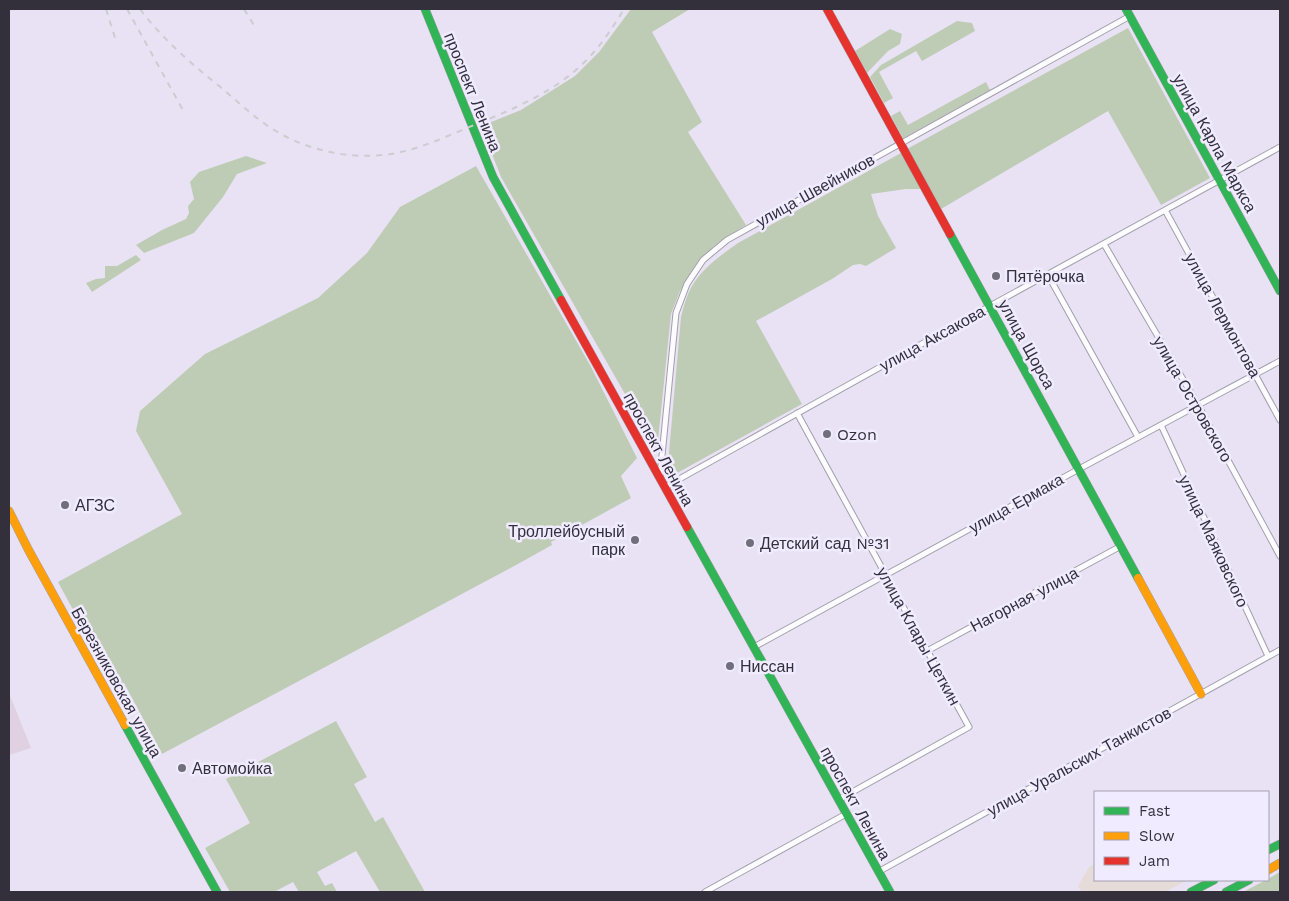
<svg xmlns="http://www.w3.org/2000/svg" width="1289" height="901" font-family="'Work Sans',sans-serif">
  <style>
    .commercial { fill: #dfd1e1 }
    .education { fill: #e5dbd8 }
    .green { fill: #bfccb5 }
    .lines { fill: none; stroke-linecap: round; stroke-linejoin: round }
    .street-casing { stroke: #a39eab; stroke-width: 7 }
    .fast-casing { stroke: #a39eab; stroke-width: 9 }
    .slow-casing { stroke: #a39eab; stroke-width: 9 }
    .jam-casing { stroke: #a39eab; stroke-width: 9 }
    .street { stroke: #fcfbfd; stroke-width: 5 }
    .fast { stroke: #30b455; stroke-width: 8 }
    .slow { stroke: #ff9f0a; stroke-width: 8 }
    .jam { stroke: #e5322d; stroke-width: 8 }
    .rail { stroke: #cdccd0; stroke-width: 2; stroke-dasharray: 6 6; stroke-linecap: butt }
    .poi-dot { fill: #726e7c; stroke: #f0ebfe; stroke-width: 2 }
    .labels { text-anchor: middle; stroke-width: 5; stroke-linejoin: round; paint-order: stroke }
    .street-label { font-size: 16px; fill: #33303c; stroke: #f0ebfe }
    .poi-label { font-size: 16px; fill: #33303c; stroke: #f0ebfe; text-anchor: start }
  </style>
  <rect width="100%" height="100%" fill="#e8e2f4"/>
  <!-- commercial -->
  <path class="commercial" d="M 9,693 L 31,748 L 9,755 Z"/>
  <!-- education -->
  <path class="education" d="M 1095,863 L 1095,880 L 1188,880 L 1165,892 L 1082,892 L 1078,886 L 1089,867 Z"/>
  <!-- green -->
  <path class="green" d="M 631,9 L 690,9 L 652,32 L 702,122 L 688,132 L 746,225 L 715,245 L 694,268 L 680,291 L 671,314 L 657,450 L 501,177 L 481,126 L 521,110 L 575,76 L 599,52 Z
    M 957,21 L 972,23 L 975,31 L 922,61 L 916,51 L 879,72 L 893,98 L 884,103 L 870,77 L 881,65 Z
    M 1128,28 L 1210,178 L 1161,205 L 1108,111 L 941,209 L 907,149 Z
    M 890,29 L 902,34 L 900,44 L 888,51 L 867,73 L 855,51 Z
    M 986,82 L 990,90 L 903,138 L 891,116 L 900,111 L 908,125 Z
    M 901,153 L 922,189 L 906,189 L 871,194 L 878,216 L 896,248 L 866,266 L 860,264 L 853,265 L 832,279 L 756,321 L 802,404 L 677,473 L 668,464 L 681,317 C 683,309 685,301 688,294 C 698,271 718,257 738,243 Z
    M 246,156 L 267,163 L 237,174 L 223,197 L 194,233 L 144,253 L 136,245 L 162,230 L 186,219 L 189,213 L 188,206 L 194,199 L 190,182 L 199,172 Z
    M 476,166 L 590,365 L 637,458 L 621,476 L 631,498 L 551,542 L 552,545 L 516,565 L 162,754 L 124,683 L 113,684 L 58,582 L 182,514 L 136,431 L 140,411 L 205,354 L 318,298 L 367,253 L 400,207 Z
    M 136,255 L 141,260 L 92,292 L 86,283 L 96,279 L 105,278 L 105,266 L 117,266 Z
    M 336,721 L 367,777 L 354,784 L 375,822 L 383,817 L 425,892 L 380,892 L 356,851 L 317,872 L 325,886 L 332,883 L 337,892 L 299,892 L 293,882 L 274,892 L 230,892 L 205,848 L 250,823 L 226,779 Z
    M 1280,872 L 1280,892 L 1243,892 L 1266,880 L 1268,880 L 1268,879 Z"/>
  <g class="lines">
    <defs>
      <path id="street" d="M 1165,210 L 1280,420
        M 1104,244 L 1198,405 L 1280,556
        M 1048,275 L 1138,437
        M 797,413 L 969,727 L 838,800
        M 1161,425 L 1268,656
        M 660,476 L 676,313 L 687,284 L 703,260 L 727,240 L 1130,16
        M 665,487 L 990,306 L 1280,147
        M 754,647 L 1079,469 L 1280,361
        M 927,651 L 1121,546
        M 878,872 L 1280,650
        M 705,892 L 846,814"/>
      <path id="fast" d="M 425,9 L 493,177 L 561,300
        M 1126,9 L 1280,291
        M 950,234 L 1138,578
        M 687,527 L 890,892
        M 125,725 L 217,892
        M 1268,850 L 1280,844
        M 1191,892 L 1214,880
        M 1226,892 L 1249,880"/>
      <path id="slow" d="M 9,511 L 28,549 L 125,725
        M 1138,578 L 1201,694
        M 1268,870 L 1280,863"/>
      <path id="jam" d="M 827,9 L 950,234
        M 561,300 L 687,527"/>
    </defs>
    <!-- street casing -->
    <use href="#street" class="street-casing"/>
    <!-- fast casing -->
    <use href="#fast" class="fast-casing"/>
    <!-- slow casing -->
    <use href="#slow" class="slow-casing"/>
    <!-- jam casing -->
    <use href="#jam" class="jam-casing"/>
    <!-- street -->
    <use href="#street" class="street"/>
    <!-- fast -->
    <use href="#fast" class="fast"/>
    <!-- slow -->
    <use href="#slow" class="slow"/>
    <!-- jam -->
    <use href="#jam" class="jam"/>
    <!-- rail -->
    <path class="rail" d="M 106,9 L 116,41
      M 127,9 L 184,112
      M 140,9 C 164,41 193,65 224,90 C 239,103 254,117 271,128 C 308,152 358,162 401,152 C 428,146 454,133 479,123 C 521,106 564,87 594,52 C 605,39 615,24 624,9
      M 244,9 L 255,27"/>
  </g>
  <!-- markers -->
  <g class="poi-dot">
    <circle cx="996" cy="276" r="5"/>
    <circle cx="827" cy="434" r="5"/>
    <circle cx="65" cy="505" r="5"/>
    <circle cx="635" cy="540" r="5"/>
    <circle cx="750" cy="543" r="5"/>
    <circle cx="730" cy="666" r="5"/>
    <circle cx="182" cy="768" r="5"/>
  </g>
  <g class="labels">
    <!-- street labels -->
    <g class="street-label">
      <text transform="translate(473 92) rotate(68)" y="6">проспект Ленина</text>
      <text transform="translate(1215 143) rotate(61)" y="6">улица Карла Маркса</text>
      <text transform="translate(815 190) rotate(-29)" y="6">улица Швейников</text>
      <text transform="translate(1223 315) rotate(61)" y="6">улица Лермонтова</text>
      <text transform="translate(932 338) rotate(-29)" y="6">улица Аксакова</text>
      <text transform="translate(1027 344) rotate(61)" y="6">улица Щорса</text>
      <text transform="translate(1193 399) rotate(60)" y="6">улица Островского</text>
      <text transform="translate(659 449) rotate(61)" y="6">проспект Ленина</text>
      <text transform="translate(1016 503) rotate(-29)" y="6">улица Ермака</text>
      <text transform="translate(1214 541) rotate(65)" y="6">улица Маяковского</text>
      <text transform="translate(1024 599) rotate(-28)" y="6">Нагорная улица</text>
      <text transform="translate(919 636) rotate(61)" y="6">улица Клары Цеткин</text>
      <text transform="translate(117 682) rotate(61)" y="6">Березниковская улица</text>
      <text transform="translate(1079 761) rotate(-29)" y="6">улица Уральских Танкистов</text>
      <text transform="translate(856 803) rotate(61)" y="6">проспект Ленина</text>
    </g>
    <!-- poi labels -->
    <g class="poi-label">
      <text x="1006" y="282">Пятёрочка</text>
      <text x="837" y="440">Ozon</text>
      <text x="75" y="511">АГЗС</text>
      <text x="625" y="537" text-anchor="end">Троллейбусный<tspan x="625" dy="18">парк</tspan></text>
      <text x="760" y="549">Детский сад №31</text>
      <text x="740" y="672">Ниссан</text>
      <text x="192" y="774">Автомойка</text>
    </g>
  </g>
  <!-- border -->
  <rect width="1289" height="901" fill="none" stroke="#33303c" stroke-width="20"/>
  <!-- legend -->
  <rect x="1094" y="791" width="175" height="90" fill="#f0ebfe" stroke="#a4a0b0"/>
  <rect x="1104" y="807" width="25" height="8" fill="#30b455" stroke="#a4a0b0"/>
  <text x="1139" y="816" font-size="15" fill="#33303c">Fast</text>
  <rect x="1104" y="832" width="25" height="8" fill="#ff9f0a" stroke="#a4a0b0"/>
  <text x="1139" y="841" font-size="15" fill="#33303c">Slow</text>
  <rect x="1104" y="857" width="25" height="8" fill="#e5322d" stroke="#a4a0b0"/>
  <text x="1139" y="866" font-size="15" fill="#33303c">Jam</text>
</svg>
